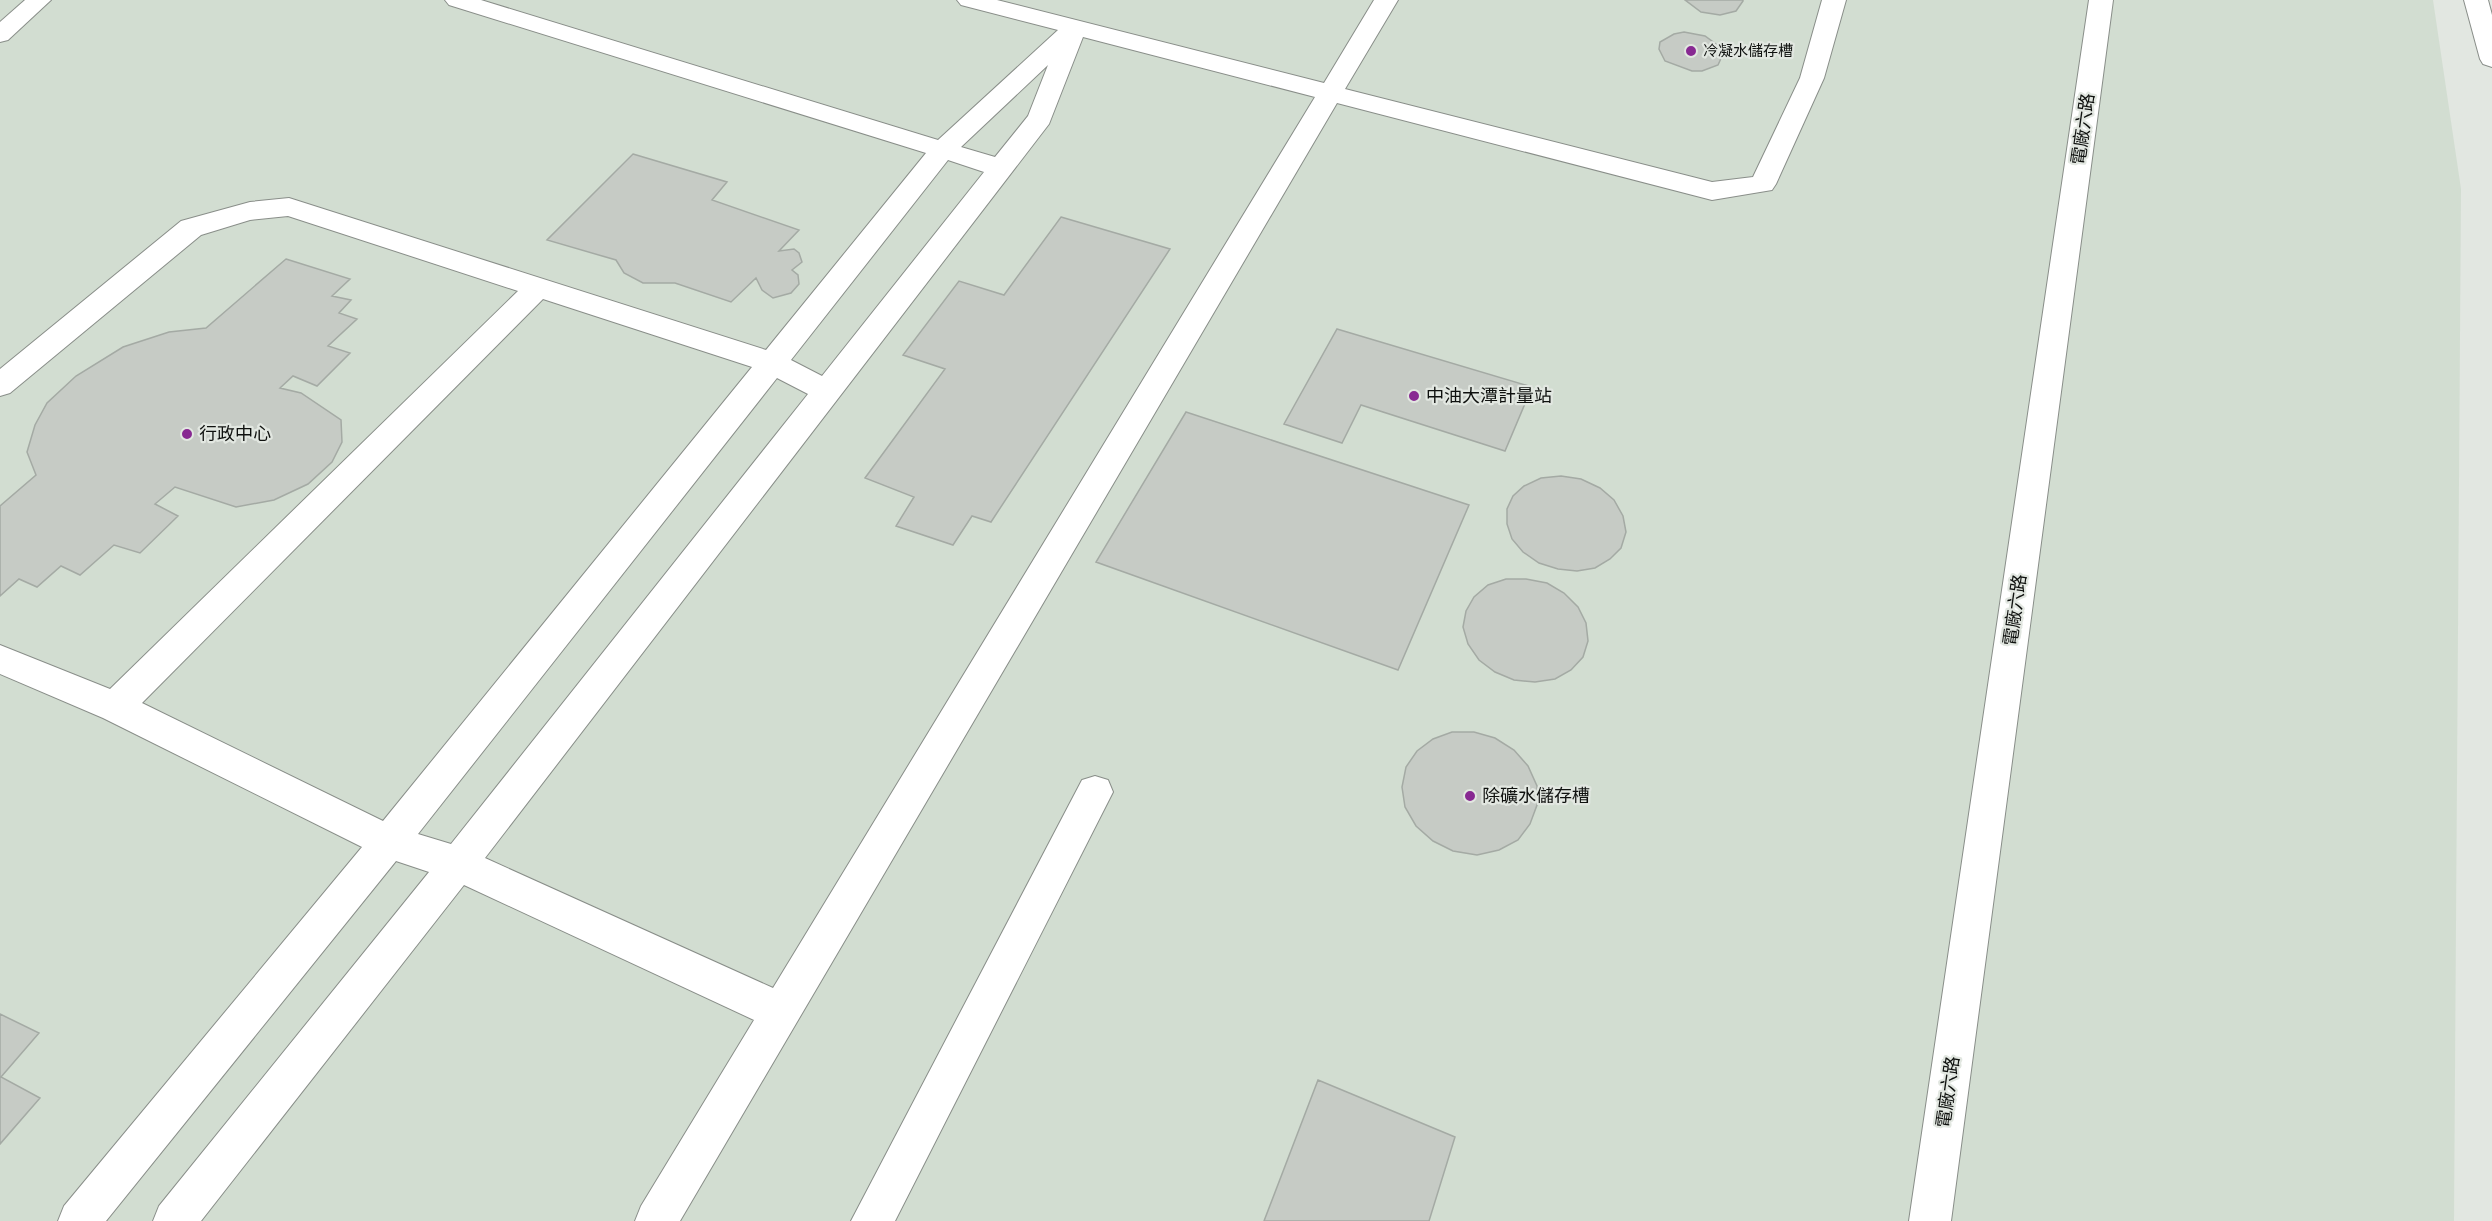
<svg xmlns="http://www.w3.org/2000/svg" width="2492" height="1221" font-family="'Roboto Condensed','Noto Sans TC',sans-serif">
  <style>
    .built { fill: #d2ddd1 }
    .building { fill: #c6cbc5; stroke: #a4aaa4; stroke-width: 1.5 }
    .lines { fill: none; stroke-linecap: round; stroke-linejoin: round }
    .minor-casing { stroke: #898e89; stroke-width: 2 }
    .major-casing { stroke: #898e89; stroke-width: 2 }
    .minor { fill: #fff; fill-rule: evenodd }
    .major { fill: #fff; fill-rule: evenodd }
    .poi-dot { fill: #882992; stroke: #e2e7e1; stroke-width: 2 }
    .labels { text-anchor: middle; stroke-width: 4.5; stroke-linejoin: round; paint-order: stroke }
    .far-poi-label { font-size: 15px; fill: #0f110f; stroke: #e2e7e1; text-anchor: start }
    .street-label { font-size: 18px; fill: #0f110f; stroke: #e2e7e1 }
    .poi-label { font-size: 18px; fill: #0f110f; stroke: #e2e7e1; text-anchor: start }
  </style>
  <rect width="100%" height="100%" fill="#e2e7e1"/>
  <!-- built -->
  <path class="built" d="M 0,0 L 2433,0 L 2461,189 L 2454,1221 L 0,1221 Z"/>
  <!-- building -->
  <path class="building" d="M 1685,0 L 1743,0 L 1743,1 L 1736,11 L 1720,15 L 1701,12 Z
    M 1684,32 L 1705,36 L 1720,47 L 1723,54 L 1718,65 L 1702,71 L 1692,71 L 1665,61 L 1659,49 L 1660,42 L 1674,34 Z
    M 633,154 L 727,182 L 712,200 L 799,230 L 779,251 L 794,249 L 799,253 L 802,262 L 792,270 L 798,275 L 799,284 L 791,293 L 773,298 L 762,290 L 756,278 L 731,302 L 675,283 L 643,283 L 624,273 L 616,260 L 547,240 Z
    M 1061,217 L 1170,249 L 991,522 L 972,516 L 953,545 L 896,526 L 914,497 L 865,478 L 945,369 L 903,355 L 959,281 L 1004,295 Z
    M 286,259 L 350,279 L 332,296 L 351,300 L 339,313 L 357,319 L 328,346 L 350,353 L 317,386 L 293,376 L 280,388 L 301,393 L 341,420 L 342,442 L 332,462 L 308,484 L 274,500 L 236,507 L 175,487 L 155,504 L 178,516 L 140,553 L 114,545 L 80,575 L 61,566 L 37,587 L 19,579 L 0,596 L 0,506 L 36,475 L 27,452 L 35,425 L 47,403 L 76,376 L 123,347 L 169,332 L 206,328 Z
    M 1337,329 L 1532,387 L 1505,451 L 1361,405 L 1342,443 L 1284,424 Z
    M 1186,412 L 1469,505 L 1398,670 L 1096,562 Z
    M 1561,476 L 1581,479 L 1600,488 L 1614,500 L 1623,516 L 1626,532 L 1621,548 L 1610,559 L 1595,568 L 1577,571 L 1558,569 L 1539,563 L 1523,552 L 1512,539 L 1507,524 L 1507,509 L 1513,496 L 1524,486 L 1541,478 Z
    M 1506,579 L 1526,579 L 1547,583 L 1564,593 L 1578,607 L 1586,623 L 1588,641 L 1583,657 L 1571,670 L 1555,679 L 1535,682 L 1514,680 L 1495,672 L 1479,660 L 1468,644 L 1463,627 L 1466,611 L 1474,597 L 1488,585 Z
    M 1452,732 L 1474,732 L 1495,738 L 1514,750 L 1528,766 L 1537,786 L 1537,805 L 1530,824 L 1518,840 L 1499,850 L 1477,855 L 1453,851 L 1433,841 L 1416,826 L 1405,807 L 1402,787 L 1406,767 L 1417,751 L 1433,739 Z
    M 0,1014 L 39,1033 L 1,1077 L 40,1098 L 0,1144 Z
    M 1318,1080 L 1455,1137 L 1429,1221 L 1264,1221 Z"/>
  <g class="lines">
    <defs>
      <path id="minor" d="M 445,0 L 481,0 L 938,140 L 1058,30 L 961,5 L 957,0 L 997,0 L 1324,83 L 1374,0 L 1398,0 L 1345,89 L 1712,182 L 1753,177 L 1800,78 L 1822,0 L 1846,0 L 1824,78 L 1776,184 L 1772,190 L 1712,200 L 1337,103 L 680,1221 L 635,1221 L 641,1206 L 754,1020 L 464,885 L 201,1221 L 153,1221 L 159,1206 L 429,872 L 396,861 L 106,1221 L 58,1221 L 64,1206 L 362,847 L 103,718 L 0,674 L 0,645 L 110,689 L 518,291 L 288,216 L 250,220 L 201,235 L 10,393 L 0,396 L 0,369 L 181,221 L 250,202 L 289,198 L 766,350 L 926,153 L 449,5 ZM 1083,37 L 1315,97 L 773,988 L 485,858 L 1049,124 ZM 1048,65 L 1028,116 L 995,157 L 961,147 ZM 948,160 L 984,172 L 822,376 L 791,360 ZM 543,299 L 752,367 L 383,821 L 142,703 ZM 777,378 L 808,394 L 451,844 L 418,834 Z
        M 2089,0 L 2113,0 L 1951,1221 L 1909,1221 Z
        M 2464,0 L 2488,0 L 2492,15 L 2492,67 L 2483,64 L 2480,59 Z
        M 1095,776 L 1108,780 L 1113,792 L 895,1221 L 851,1221 L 1082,780 Z"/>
      <path id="major" d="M 25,0 L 51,0 L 8,40 L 0,42 L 0,22 Z"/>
    </defs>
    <!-- minor casing -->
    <use href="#minor" class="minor-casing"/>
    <!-- major casing -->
    <use href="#major" class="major-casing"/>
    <!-- minor -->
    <use href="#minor" class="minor"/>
    <!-- major -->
    <use href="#major" class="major"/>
  </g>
  <!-- markers -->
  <g class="poi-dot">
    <circle cx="1691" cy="51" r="6"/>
    <circle cx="1414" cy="396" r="6"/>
    <circle cx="187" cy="434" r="6"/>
    <circle cx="1470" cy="796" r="6"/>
  </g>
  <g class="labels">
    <!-- far-poi labels -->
    <g class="far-poi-label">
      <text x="1703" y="56">冷凝水儲存槽</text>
    </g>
    <!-- street labels -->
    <g class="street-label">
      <text transform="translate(2083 129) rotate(-82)" y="6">電廠六路</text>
      <text transform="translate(2015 610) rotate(-82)" y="6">電廠六路</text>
      <text transform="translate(1948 1092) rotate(-82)" y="6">電廠六路</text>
    </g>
    <!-- poi labels -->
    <g class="poi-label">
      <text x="1426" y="402">中油大潭計量站</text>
      <text x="199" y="440">行政中心</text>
      <text x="1482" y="802">除礦水儲存槽</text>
    </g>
  </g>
</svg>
